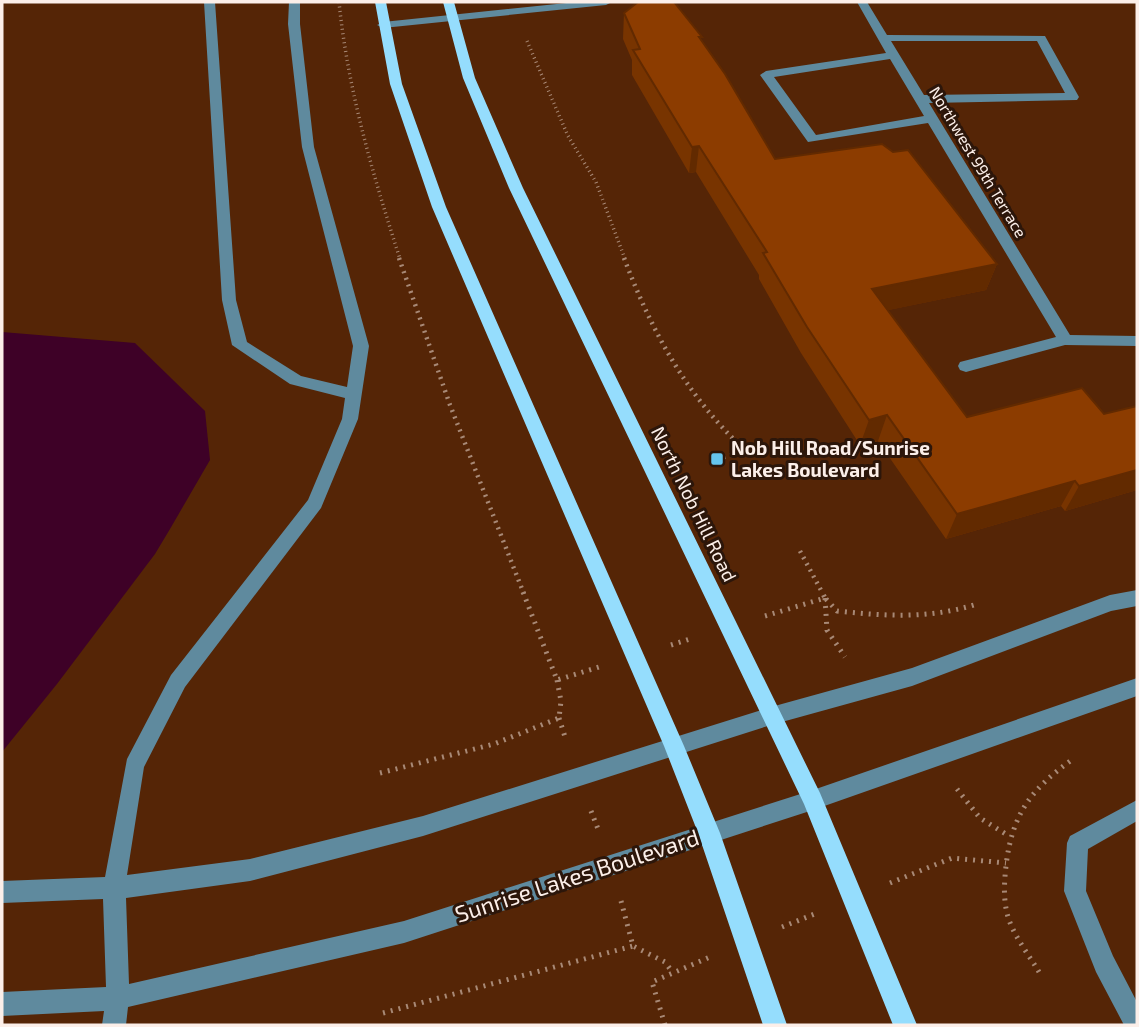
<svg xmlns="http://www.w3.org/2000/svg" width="1139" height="1027" font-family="'Exo 2',sans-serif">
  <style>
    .water { fill: #3e0127 }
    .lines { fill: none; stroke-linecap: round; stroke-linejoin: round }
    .path-far2 { stroke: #a88976; stroke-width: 3.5; stroke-dasharray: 1 3.5; stroke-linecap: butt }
    .path-far1 { stroke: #a88976; stroke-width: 4.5; stroke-dasharray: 2 5; stroke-linecap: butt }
    .path { stroke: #a88976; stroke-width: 5; stroke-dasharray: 2 6; stroke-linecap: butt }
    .minor { fill: #5f8a9e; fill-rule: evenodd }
    .major { fill: #95ddfd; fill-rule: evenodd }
    .wall { fill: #783400 }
    .shaded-wall { fill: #622a00 }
    .building { fill: #8c3c00; stroke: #622a00; stroke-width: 2 }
    .poi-dot { fill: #65c5ee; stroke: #2c160a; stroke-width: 2.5 }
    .labels { text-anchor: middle; stroke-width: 6; stroke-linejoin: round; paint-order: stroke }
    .far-street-label { font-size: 16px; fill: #fcefe9; stroke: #2c160a }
    .poi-label { font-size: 19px; font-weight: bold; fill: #fcefe9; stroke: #2c160a; text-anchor: start }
    .street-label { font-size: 19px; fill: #fcefe9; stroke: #2c160a }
    .near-street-label { font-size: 23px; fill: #fcefe9; stroke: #2c160a }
  </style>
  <rect width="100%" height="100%" fill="#552506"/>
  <!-- water -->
  <path class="water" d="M 2,332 L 135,343 L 205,411 L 210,460 L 170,529 L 155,554 L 57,684 L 2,752 Z"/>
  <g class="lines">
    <!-- path-far2 -->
    <path class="path-far2" d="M 339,2 C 348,91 373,175 400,259
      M 527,41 L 568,136 L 596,182 L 625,259"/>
    <!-- path-far1 -->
    <path class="path-far1" d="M 399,258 L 450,405 L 524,594
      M 624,258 C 652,332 687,397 746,451 L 717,459
      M 800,551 L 823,594"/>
    <!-- path -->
    <path class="path" d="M 523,592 L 557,680 L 599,667
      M 825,598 L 827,630 L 845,657
      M 826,599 L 837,611 C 885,616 927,619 974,605
      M 765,616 L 825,598 L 822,592
      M 671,645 L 693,638
      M 559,718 L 566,740
      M 380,773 L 494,744 L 559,718 L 561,701 L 557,680
      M 957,789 L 980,818 L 1009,836
      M 591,811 L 598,829
      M 890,883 L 952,858 L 1006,863
      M 621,901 L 633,946 L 665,962 L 673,973
      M 782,927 L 817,913
      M 1039,972 C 1029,955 1016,939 1009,920 C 1003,902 1004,884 1006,866 C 1012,814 1031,789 1073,759
      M 383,1013 L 633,946
      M 665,1025 L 652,982 L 710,957"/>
    <!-- minor -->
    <path class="minor" d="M 204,2 L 215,2 L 236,300 L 247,342 L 301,376 L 347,387 L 353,346 L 302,147 L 288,24 L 289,2 L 300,2 L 300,24 L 314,147 L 369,346 L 358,419 L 321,508 L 185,687 L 144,767 L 127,875 L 250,859 L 423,816 L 771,707 L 912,668 L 1110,595 L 1137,590 L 1137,606 L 1111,611 L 912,686 L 771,725 L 423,836 L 250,881 L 126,898 L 129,984 L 404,921 L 813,790 L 1137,678 L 1137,696 L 813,810 L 404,943 L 128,1007 L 126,1025 L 102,1025 L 104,1011 L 2,1016 L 2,992 L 106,987 L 103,899 L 2,903 L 2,881 L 105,877 L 127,759 L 171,675 L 308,500 L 342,419 L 345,398 L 290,384 L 232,345 L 222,300 Z
      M 576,2 L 612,2 L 606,5 L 383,28 L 377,25 L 383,22 Z
      M 857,2 L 867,2 L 887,35 L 1045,36 L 1079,97 L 1077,100 L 929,103 L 1070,335 L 1137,336 L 1137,346 L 1065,345 L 966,372 L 960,370 L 958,366 L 960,362 L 1056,337 L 928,123 L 808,142 L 760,75 L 766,71 L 886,53 ZM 891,41 L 1037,41 L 1065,93 L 924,95 ZM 890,59 L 924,116 L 816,135 L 774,77 Z
      M 1137,800 L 1137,821 L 1088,849 L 1086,891 L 1113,956 L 1137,1002 L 1137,1025 L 1124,1025 L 1096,972 L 1064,891 L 1067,843 L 1070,836 Z"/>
    <!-- major -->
    <path class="major" d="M 375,2 L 386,2 L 402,84 L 446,207 L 684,746 L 720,833 L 787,1025 L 763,1025 L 698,833 L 664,746 L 432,207 L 390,84 Z
      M 443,2 L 454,2 L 475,78 L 523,188 L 820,793 L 917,1025 L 893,1025 L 804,804 L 509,188 L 463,78 Z"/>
  </g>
  <!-- wall -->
  <path class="wall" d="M 624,13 L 701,40 L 775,159 L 997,264 L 986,290 L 888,310 L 967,417 L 1104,414 L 1137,406 L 1137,490 L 1065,511 L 1061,506 L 946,539 L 878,441 L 860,445 L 801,353 L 759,279 L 759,275 L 696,172 L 689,173 L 632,75 L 632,60 L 623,39 Z"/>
  <!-- shaded-wall -->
  <path class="shaded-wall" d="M 699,146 L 696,172 L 689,173 L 692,147 Z
    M 997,264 L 986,290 L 865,315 L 872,289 Z
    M 887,415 L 878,441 L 860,445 L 869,420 Z
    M 1137,470 L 1137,490 L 1065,511 L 1079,486 Z
    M 1075,481 L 1061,506 L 946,539 L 957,514 Z"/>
  <!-- building -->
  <path class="building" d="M 638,2 L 674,2 L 702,37 L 699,37 L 725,74 L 775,159 L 882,144 L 893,152 L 908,150 L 997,264 L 872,289 L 967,417 L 1082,388 L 1104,414 L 1137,406 L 1137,470 L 1079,486 L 1075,481 L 957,514 L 887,415 L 869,420 L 807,327 L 763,253 L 767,252 L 699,146 L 692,147 L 633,50 L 640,49 L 624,13 Z"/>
  <!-- markers -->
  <rect class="poi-dot" x="710" y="452" width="14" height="14" rx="3.5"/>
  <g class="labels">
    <!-- far-street labels -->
    <g class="far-street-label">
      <text transform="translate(978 162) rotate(59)" y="6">Northwest 99th Terrace</text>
    </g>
    <!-- poi labels -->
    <g class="poi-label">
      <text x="731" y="455">Nob Hill Road/Sunrise<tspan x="731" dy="22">Lakes Boulevard</tspan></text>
    </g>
    <!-- street labels -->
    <g class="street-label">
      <text transform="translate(694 504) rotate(64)" y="7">North Nob Hill Road</text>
    </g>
    <!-- near-street labels -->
    <g class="near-street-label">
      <text transform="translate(577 876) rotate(-18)" y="8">Sunrise Lakes Boulevard</text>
    </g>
  </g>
  <!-- border -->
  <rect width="1139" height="1027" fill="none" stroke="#fcefe9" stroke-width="7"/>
</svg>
